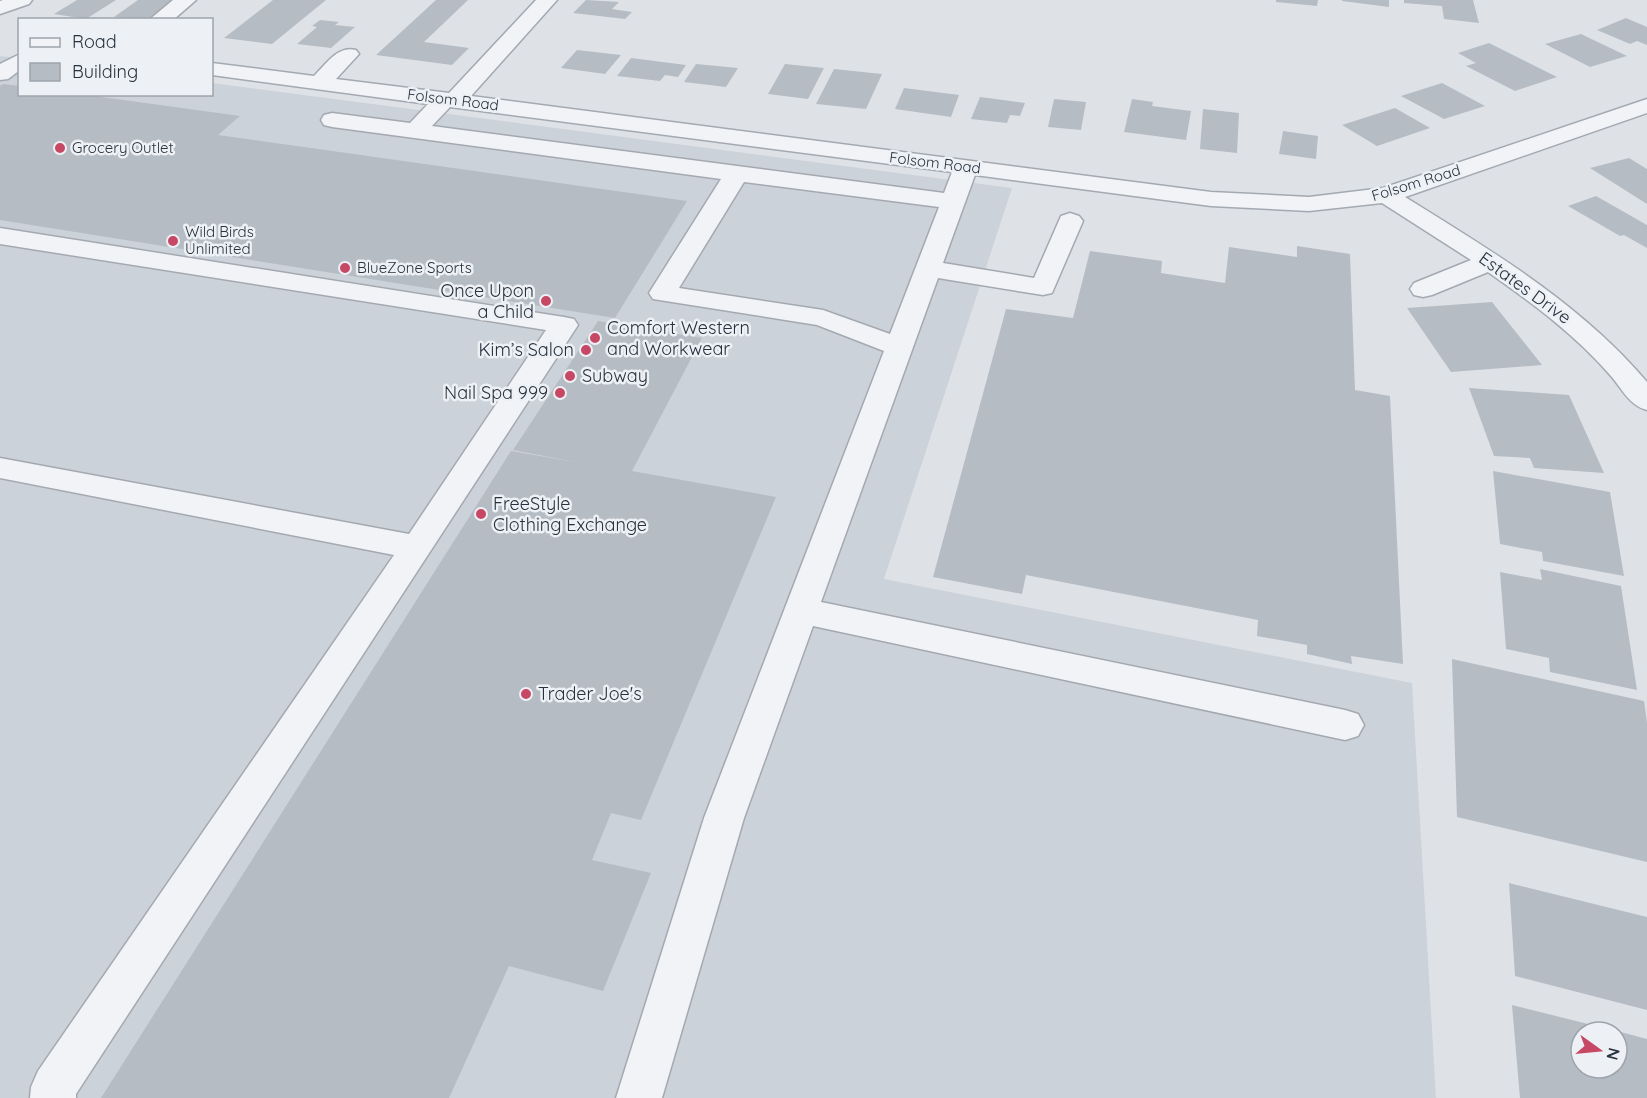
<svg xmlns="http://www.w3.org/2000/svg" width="1647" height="1098" font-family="Quicksand,sans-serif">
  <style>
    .built { fill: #ccd2d9 }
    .building { fill: #b6bcc4 }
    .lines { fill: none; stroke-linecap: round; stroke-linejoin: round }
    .minor-casing { stroke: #a4a9b1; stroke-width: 3 }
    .minor { fill: #f1f3f6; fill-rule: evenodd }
    .poi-dot { fill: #c74865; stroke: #edf1f5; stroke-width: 2 }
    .labels { text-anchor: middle; stroke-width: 5; stroke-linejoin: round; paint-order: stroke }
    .far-street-label { font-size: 15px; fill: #28313d; stroke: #edf1f5 }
    .far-poi-label { font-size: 15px; fill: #28313d; stroke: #edf1f5; text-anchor: start }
    .street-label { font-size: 18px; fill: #28313d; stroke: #edf1f5 }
    .poi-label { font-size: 18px; fill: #28313d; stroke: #edf1f5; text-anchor: start }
  </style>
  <rect width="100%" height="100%" fill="#dee2e7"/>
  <!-- built -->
  <path class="built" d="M 0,56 L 19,58 L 20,94 L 212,94 L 212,83 L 1012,188 L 884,579 L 1412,683 L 1436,1098 L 0,1098 Z"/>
  <!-- building -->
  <path class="building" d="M 77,0 L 116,0 L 86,19 L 54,14 Z
    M 138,0 L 174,0 L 147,20 L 114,17 Z
    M 273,0 L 326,0 L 272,44 L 224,38 Z
    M 436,0 L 468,0 L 424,42 L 469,48 L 452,65 L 376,55 Z
    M 586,0 L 619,2 L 612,9 L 632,12 L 625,19 L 573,13 Z
    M 1276,0 L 1318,0 L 1317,6 L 1276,2 Z
    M 1342,0 L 1389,0 L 1389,7 L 1342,1 Z
    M 1404,0 L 1473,0 L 1479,23 L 1444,19 L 1442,6 L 1404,3 Z
    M 1626,18 L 1647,27 L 1647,45 L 1637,41 L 1630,44 L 1597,30 Z
    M 320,20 L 339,22 L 335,25 L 355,27 L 331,48 L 297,44 L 317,27 L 312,26 Z
    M 1581,34 L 1627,56 L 1590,67 L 1545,44 Z
    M 1489,43 L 1557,77 L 1515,91 L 1466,66 L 1476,63 L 1458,53 Z
    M 577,50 L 621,55 L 605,74 L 561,68 Z
    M 631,58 L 686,65 L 678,77 L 665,75 L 660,81 L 617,76 Z
    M 696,64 L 738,68 L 726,87 L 684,82 Z
    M 785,64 L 824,68 L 808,99 L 768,94 Z
    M 834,69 L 882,74 L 866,109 L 816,104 Z
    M 1442,83 L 1485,106 L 1444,119 L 1401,96 Z
    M 3,84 L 20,86 L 20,94 L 80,94 L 240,116 L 218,135 L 687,201 L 615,318 L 0,220 L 0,86 Z
    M 904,88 L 959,95 L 951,117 L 895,109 Z
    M 980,97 L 1025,103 L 1020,116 L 1010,115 L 1007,123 L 971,119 Z
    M 1054,99 L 1086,102 L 1081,130 L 1048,127 Z
    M 1132,99 L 1153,102 L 1152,106 L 1191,111 L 1186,140 L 1124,132 Z
    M 1395,108 L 1430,128 L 1377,146 L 1342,125 Z
    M 1203,109 L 1239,113 L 1237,153 L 1200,149 Z
    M 1283,131 L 1318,136 L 1316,159 L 1279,154 Z
    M 1629,158 L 1647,169 L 1647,204 L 1590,168 Z
    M 1596,196 L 1647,225 L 1647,248 L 1624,235 L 1620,236 L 1568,206 Z
    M 1297,246 L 1350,254 L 1355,390 L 1390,396 L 1403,664 L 1351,656 L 1352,664 L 1307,654 L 1307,645 L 1257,636 L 1258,620 L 1026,575 L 1022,594 L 933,577 L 1006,309 L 1073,318 L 1090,251 L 1162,261 L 1161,273 L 1225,283 L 1229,247 L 1297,257 Z
    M 1492,302 L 1542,365 L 1451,372 L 1407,308 Z
    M 598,321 L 702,338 L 632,471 L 776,497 L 641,820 L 611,813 L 592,860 L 651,873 L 603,991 L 509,966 L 449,1098 L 101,1098 L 511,451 L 580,463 L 513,450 Z
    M 1469,388 L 1569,395 L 1604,473 L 1534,468 L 1530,458 L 1494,456 Z
    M 1493,471 L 1610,492 L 1624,576 L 1543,561 L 1542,552 L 1500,544 Z
    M 1540,569 L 1621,586 L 1637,690 L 1550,672 L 1549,658 L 1506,649 L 1500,572 L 1542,580 Z
    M 1452,659 L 1644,701 L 1647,723 L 1647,862 L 1457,817 Z
    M 1509,883 L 1647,917 L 1647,1010 L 1515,976 Z
    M 1512,1005 L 1616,1031 L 1581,1032 L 1581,1068 L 1617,1068 L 1617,1031 L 1647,1039 L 1647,1098 L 1520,1098 Z"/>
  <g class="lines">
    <defs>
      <path id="minor" d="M 3,0 L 32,0 L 29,4 L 0,14 L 0,1 Z
        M 173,0 L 196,0 L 173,20 L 149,20 Z
        M 536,0 L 557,0 L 471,96 L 1211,192 L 1309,197 L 1383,188 L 1647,99 L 1647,113 L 1405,197 C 1492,251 1580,303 1647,382 L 1647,410 C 1630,406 1622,389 1611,376 C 1576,335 1532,303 1488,272 L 1432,295 L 1423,297 L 1414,295 L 1410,289 L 1414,283 L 1471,260 L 1382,203 L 1309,211 L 1211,206 L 975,175 L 943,263 L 1034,278 L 1061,216 L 1070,213 L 1079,216 L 1083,221 L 1052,293 L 1043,295 L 938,278 L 821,602 L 1345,710 L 1358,714 L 1364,725 L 1358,736 L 1345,740 L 813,626 L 744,818 L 662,1098 L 616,1098 L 704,818 L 884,351 L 817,325 L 653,299 L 649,293 L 721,179 L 332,127 L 324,125 L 321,120 L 324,115 L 332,113 L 410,123 L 428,104 L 212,75 L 212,63 L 314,76 C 326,64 338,45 356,50 L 359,54 L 336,79 L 449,93 ZM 450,107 L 952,172 L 944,193 L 432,126 ZM 744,182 L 939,207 L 890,334 L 823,310 L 679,288 Z
        M 20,54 L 20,70 L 8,79 L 0,80 L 0,64 Z
        M 0,228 L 564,317 L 574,319 L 578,325 L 76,1094 L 76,1098 L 30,1098 L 31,1087 L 38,1071 L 394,555 L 0,478 L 0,458 L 409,534 L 546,330 L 0,244 Z"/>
    </defs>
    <!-- minor casing -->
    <use href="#minor" class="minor-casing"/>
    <!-- minor -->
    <use href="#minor" class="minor"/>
  </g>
  <!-- markers -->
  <g class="poi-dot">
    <circle cx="60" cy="148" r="6"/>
    <circle cx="173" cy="241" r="6"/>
    <circle cx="345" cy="268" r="6"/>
    <circle cx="546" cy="301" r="6"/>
    <circle cx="595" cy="338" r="6"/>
    <circle cx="586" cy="350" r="6"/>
    <circle cx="570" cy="376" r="6"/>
    <circle cx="560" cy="393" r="6"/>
    <circle cx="481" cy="514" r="6"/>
    <circle cx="526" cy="694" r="6"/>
  </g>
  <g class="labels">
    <!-- far-street labels -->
    <g class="far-street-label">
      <text transform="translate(453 100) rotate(7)" y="5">Folsom Road</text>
      <text transform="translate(935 163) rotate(7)" y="5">Folsom Road</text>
      <text transform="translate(1416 183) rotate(-17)" y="5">Folsom Road</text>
    </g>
    <!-- far-poi labels -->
    <g class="far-poi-label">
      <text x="72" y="153">Grocery Outlet</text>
      <text x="185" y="237">Wild Birds<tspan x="185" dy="17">Unlimited</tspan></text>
      <text x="357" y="273">BlueZone Sports</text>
    </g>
    <!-- street labels -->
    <g class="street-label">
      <text transform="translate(1525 288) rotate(36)" y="6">Estates Drive</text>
    </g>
    <!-- poi labels -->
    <g class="poi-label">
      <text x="534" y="297" text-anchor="end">Once Upon<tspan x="534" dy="21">a Child</tspan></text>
      <text x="607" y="334">Comfort Western<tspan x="607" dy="21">and Workwear</tspan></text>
      <text x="574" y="356" text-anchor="end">Kim’s Salon</text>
      <text x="582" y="382">Subway</text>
      <text x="548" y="399" text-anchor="end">Nail Spa 999</text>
      <text x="493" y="510">FreeStyle<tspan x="493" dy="21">Clothing Exchange</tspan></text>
      <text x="538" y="700">Trader Joe's</text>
    </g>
  </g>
  <!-- legend -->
  <rect x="18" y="18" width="195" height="78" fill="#edf1f5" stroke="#9ea4ab" stroke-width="1.5"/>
  <rect x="30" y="38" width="30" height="9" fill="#f1f3f6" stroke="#9ea4ab" stroke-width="1.5"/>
  <text x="72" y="48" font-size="18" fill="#28313d">Road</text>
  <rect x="30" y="63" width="30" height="18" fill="#b6bcc4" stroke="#9ea4ab" stroke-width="1.5"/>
  <text x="72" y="78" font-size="18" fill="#28313d">Building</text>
  <!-- north arrow -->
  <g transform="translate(1599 1050) rotate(105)"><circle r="28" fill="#edf1f5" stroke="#9ea4ab" stroke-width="1.5"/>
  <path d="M0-4.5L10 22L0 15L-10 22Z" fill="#c74865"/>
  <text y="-9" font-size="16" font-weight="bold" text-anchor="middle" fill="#28313d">N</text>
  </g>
</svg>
